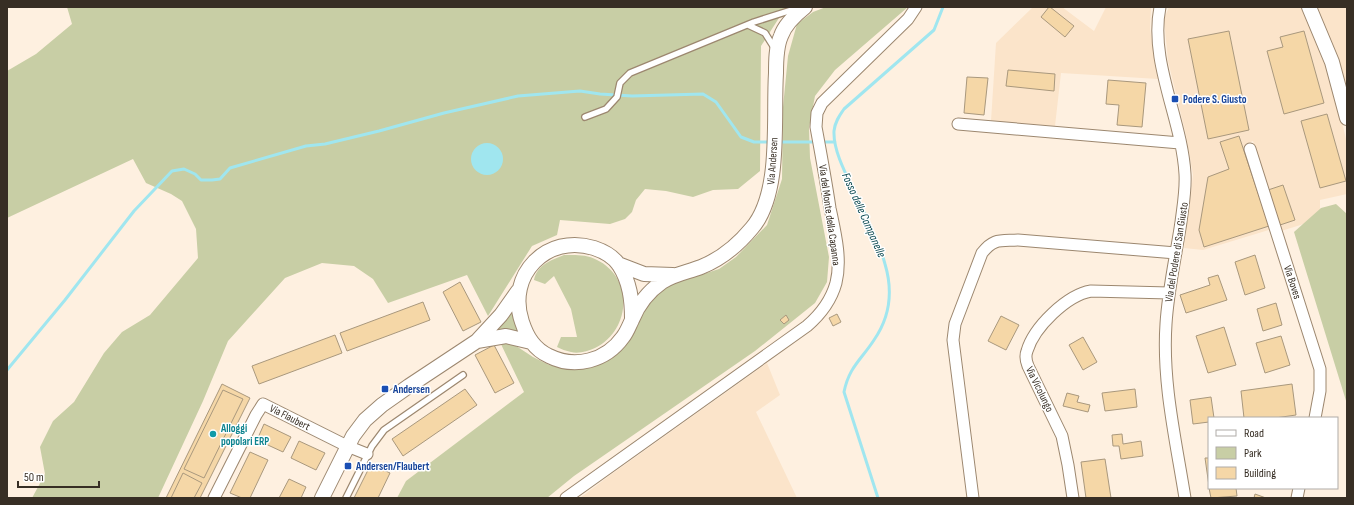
<svg xmlns="http://www.w3.org/2000/svg" width="1354" height="505" font-family="'Sofia Sans Condensed',sans-serif">
  <style>
    .built { fill: #fbe4ca }
    .green { fill: #c8cea5 }
    .water { fill: #a0e6ef }
    .lines { fill: none; stroke-linecap: round; stroke-linejoin: round }
    .stream { stroke: #a0e6ef; stroke-width: 3 }
    .building { fill: #f5d7a7; stroke: #a9987d }
    .service-casing { stroke: #9c876f; stroke-width: 8 }
    .minor-casing { stroke: #9c876f; stroke-width: 13 }
    .tertiary-casing { stroke: #9c876f; stroke-width: 16 }
    .service { stroke: #fff; stroke-width: 5.5 }
    .minor { stroke: #fff; stroke-width: 11 }
    .tertiary { stroke: #fff; stroke-width: 14 }
    .transit-dot { fill: #1a4fb4; stroke: #fff; stroke-width: 1.5 }
    .culture-dot { fill: #0f9aa8; stroke: #fff; stroke-width: 1.5 }
    .labels { text-anchor: middle; stroke-width: 3; stroke-linejoin: round; paint-order: stroke }
    .transit-label { font-size: 11px; font-weight: bold; fill: #164399; stroke: #fff; text-anchor: start }
    .street-label { font-size: 11px; fill: #372e24; stroke: #fff }
    .culture-label { font-size: 11px; font-weight: bold; fill: #0d838f; stroke: #fff; text-anchor: start }
    .water-label { font-size: 12px; font-style: italic; fill: #0b4a52; stroke: #fff }
  </style>
  <rect width="100%" height="100%" fill="#fef0e0"/>
  <!-- built -->
  <path class="built" d="M 1033,7 L 1062,7 L 1094,31 L 1106,7 L 1151,7 L 1150,29 L 1158,79 L 1061,73 L 1055,126 L 991,121 L 996,43 Z
    M 1169,7 L 1303,7 L 1331,78 L 1347,143 L 1347,194 L 1320,200 L 1320,219 L 1281,231 L 1253,141 L 1246,144 L 1272,229 L 1203,250 L 1184,248 L 1193,175 L 1186,135 L 1168,61 L 1164,19 Z
    M 1314,7 L 1347,7 L 1347,97 Z
    M 767,363 L 780,395 L 756,412 L 797,498 L 580,498 L 609,476 Z"/>
  <!-- green -->
  <path class="green" d="M 67,7 L 786,7 L 761,46 L 760,171 L 738,189 L 713,190 L 693,197 L 666,191 L 645,189 L 636,200 L 632,212 L 625,219 L 610,224 L 560,220 L 557,235 L 532,246 L 488,316 L 467,275 L 388,303 L 373,279 L 354,266 L 322,263 L 285,278 L 228,341 L 203,401 L 158,498 L 32,498 L 45,474 L 40,447 L 53,421 L 74,402 L 104,353 L 122,332 L 150,315 L 198,258 L 196,229 L 182,201 L 171,194 L 146,183 L 133,159 L 7,218 L 7,71 L 36,54 L 72,24 Z
    M 826,7 L 908,7 L 835,70 L 815,96 L 809,128 L 810,158 L 829,257 L 827,282 L 815,303 L 755,351 L 574,476 L 547,498 L 397,498 L 406,481 L 524,392 L 499,340 L 510,342 L 533,357 L 549,365 L 568,368 L 591,367 L 605,362 L 622,350 L 632,335 L 650,300 L 669,285 L 719,269 L 736,257 L 767,225 L 782,179 L 783,107 L 788,56 L 797,24 L 813,12 Z
    M 1336,204 L 1347,214 L 1347,404 L 1294,232 L 1321,208 Z
    M 564,255 C 575,255 586,254 597,260 C 634,278 631,330 595,348 C 588,351 579,354 571,352 C 566,351 561,349 557,347 L 561,337 L 577,337 L 571,309 L 554,276 L 545,284 L 534,280 C 537,265 551,260 564,255 Z
    M 513,308 L 520,331 L 496,330 Z"/>
  <!-- water -->
  <path class="water" d="M471 159a16 16 0 1 1 32 0a16 16 0 1 1-32 0Z"/>
  <g class="lines">
    <!-- stream -->
    <path class="stream" d="M 778,142 L 816,142
      M 822,142 L 835,142
      M 7,370 L 65,300 L 134,211 L 172,171 L 184,169 L 195,174 L 201,180 L 212,180 L 220,179 L 230,168 L 306,146 L 325,144 L 379,131 L 444,113 L 518,96 L 580,91 L 600,94 L 632,96 L 703,94 L 716,102 L 741,137 L 754,142 L 770,142
      M 878,498 L 844,392 C 849,367 861,360 874,340 C 890,317 893,291 885,264 C 879,241 867,219 857,197 C 848,178 833,152 834,131 C 835,122 839,116 844,109 L 934,30 L 943,7"/>
  </g>
  <!-- building -->
  <path class="building" d="M 1049,7 L 1050,7 L 1074,26 L 1065,37 L 1041,17 Z
    M 1229,31 L 1249,130 L 1208,139 L 1188,39 Z
    M 1304,31 L 1324,103 L 1284,114 L 1267,51 L 1283,47 L 1280,37 Z
    M 1008,70 L 1055,74 L 1054,91 L 1006,86 Z
    M 967,77 L 988,78 L 984,115 L 964,113 Z
    M 1108,80 L 1146,83 L 1142,127 L 1117,125 L 1119,105 L 1106,104 Z
    M 1327,114 L 1346,181 L 1320,188 L 1301,121 Z
    M 1239,136 L 1269,226 L 1204,247 L 1199,230 L 1208,177 L 1229,169 L 1220,142 Z
    M 1283,185 L 1295,220 L 1280,225 L 1268,190 Z
    M 1255,255 L 1265,288 L 1245,295 L 1235,262 Z
    M 1218,275 L 1227,300 L 1186,313 L 1180,295 L 1210,285 L 1208,278 Z
    M 460,282 L 481,322 L 463,331 L 443,292 Z
    M 423,302 L 430,320 L 347,351 L 340,333 Z
    M 1276,303 L 1282,325 L 1263,331 L 1257,309 Z
    M 837,314 L 841,322 L 833,326 L 829,318 Z
    M 786,315 L 789,320 L 784,324 L 780,320 Z
    M 1001,316 L 1019,325 L 1006,350 L 988,341 Z
    M 1224,327 L 1236,365 L 1208,373 L 1196,336 Z
    M 335,335 L 342,353 L 259,384 L 252,366 Z
    M 1281,336 L 1290,365 L 1265,373 L 1256,343 Z
    M 1083,337 L 1097,362 L 1083,370 L 1069,345 Z
    M 494,345 L 514,383 L 495,393 L 475,355 Z
    M 222,384 L 250,398 L 200,498 L 166,498 Z
    M 1292,384 L 1296,415 L 1275,418 L 1244,418 L 1241,391 Z
    M 465,389 L 477,405 L 403,456 L 392,439 Z
    M 1135,389 L 1137,407 L 1105,411 L 1102,393 Z
    M 223,390 L 243,399 L 204,478 L 184,469 Z
    M 1067,393 L 1079,396 L 1077,402 L 1090,405 L 1088,412 L 1063,406 Z
    M 1211,397 L 1214,418 L 1209,418 L 1209,422 L 1193,424 L 1190,400 Z
    M 264,424 L 291,437 L 283,452 L 257,440 Z
    M 1122,434 L 1123,444 L 1141,441 L 1143,456 L 1121,459 L 1119,446 L 1113,446 L 1112,435 Z
    M 299,441 L 325,453 L 316,470 L 291,458 Z
    M 250,452 L 268,460 L 250,498 L 242,498 L 230,493 Z
    M 1205,458 L 1209,458 L 1209,486 Z
    M 1105,459 L 1111,498 L 1086,498 L 1081,462 Z
    M 371,464 L 390,473 L 378,498 L 354,498 Z
    M 183,473 L 202,483 L 194,498 L 171,498 Z
    M 289,479 L 306,487 L 301,498 L 279,498 Z
    M 1209,488 L 1236,488 L 1237,496 L 1211,498 Z
    M 1255,494 L 1266,498 L 1254,498 Z"/>
  <g class="lines">
    <defs>
      <path id="service" d="M 748,25 L 765,33 L 775,49
        M 585,117 L 606,109 L 617,97 L 620,83 L 630,73 L 754,22 L 798,8
        M 346,498 L 372,446 L 384,430 L 463,375"/>
      <path id="minor" d="M 1160,7 C 1149,62 1182,119 1185,174 C 1186,190 1183,206 1181,222 C 1176,256 1168,290 1166,324 C 1162,382 1176,441 1185,498
        M 958,124 L 1180,143
        M 1250,149 L 1320,369 L 1320,391 L 1315,418
        M 214,498 L 256,415 L 263,404 L 347,446 L 367,454
        M 566,498 L 807,326 C 821,314 831,301 836,283 C 842,259 835,232 830,208 C 826,181 821,154 816,127 L 817,113 L 822,103 L 908,19 L 916,7
        M 973,498 L 953,340 L 955,324 L 982,253 C 994,238 1000,241 1018,240 L 1176,253
        M 1073,498 L 1068,465 L 1062,436 L 1028,366 C 1026,361 1025,356 1027,351 C 1034,327 1067,295 1091,291 L 1169,293
        M 1297,498 L 1299,488"/>
      <path id="tertiary" d="M 1309,7 L 1332,62 L 1347,118
        M 618,264 L 644,274 L 673,275
        M 632,319 C 632,300 630,282 619,265 C 613,256 603,251 594,248 C 547,233 506,275 522,322 C 527,337 534,349 549,356 C 575,369 606,361 623,337 C 627,332 629,326 632,320 C 638,305 649,291 662,282 C 674,274 688,272 701,267 C 721,259 738,245 752,228 C 782,193 773,118 776,73 C 776,61 776,47 781,36 C 785,24 795,15 805,7
        M 477,341 L 506,336 L 531,342
        M 322,498 L 353,436 L 365,420 L 382,405 L 409,386 L 477,341 L 501,315 L 518,291"/>
    </defs>
    <!-- service casing -->
    <use href="#service" class="service-casing"/>
    <!-- minor casing -->
    <use href="#minor" class="minor-casing"/>
    <!-- tertiary casing -->
    <use href="#tertiary" class="tertiary-casing"/>
    <!-- service -->
    <use href="#service" class="service"/>
    <!-- minor -->
    <use href="#minor" class="minor"/>
    <!-- tertiary -->
    <use href="#tertiary" class="tertiary"/>
  </g>
  <!-- markers -->
  <g class="transit-dot">
    <rect x="1171" y="95" width="8" height="8" rx="2"/>
    <rect x="381" y="385" width="8" height="8" rx="2"/>
    <rect x="344" y="462" width="8" height="8" rx="2"/>
  </g>
  <circle class="culture-dot" cx="213" cy="434" r="4"/>
  <g class="labels">
    <!-- transit labels -->
    <g class="transit-label">
      <text x="1183" y="103">Podere S. Giusto</text>
      <text x="393" y="393">Andersen</text>
      <text x="356" y="470">Andersen/Flaubert</text>
    </g>
    <!-- street labels -->
    <g class="street-label">
      <text transform="translate(772 161) rotate(-86)" y="4">Via Andersen</text>
      <text transform="translate(830 215) rotate(82)" y="4">Via del Monte della Capanna</text>
      <text transform="translate(1176 252) rotate(-81)" y="4">Via del Podere di San Giusto</text>
      <text transform="translate(1293 282) rotate(72)" y="4">Via Boves</text>
      <text transform="translate(1040 389) rotate(64)" y="4">Via Vicolungo</text>
      <text transform="translate(290 417) rotate(27)" y="4">Via Flaubert</text>
    </g>
    <!-- culture labels -->
    <g class="culture-label">
      <text x="221" y="432">Alloggi<tspan x="221" dy="13">popolari ERP</tspan></text>
    </g>
    <!-- water labels -->
    <g class="water-label">
      <text transform="translate(864 215) rotate(66)" y="4">Fosso delle Campanelle</text>
    </g>
  </g>
  <!-- border -->
  <rect width="1354" height="505" fill="none" stroke="#372e24" stroke-width="16"/>
  <!-- legend -->
  <rect x="1208" y="417" width="130" height="72" fill="#ffffff" stroke="#afaba7"/>
  <rect x="1216" y="430" width="20" height="6" fill="#ffffff" stroke="#afaba7"/>
  <text x="1244" y="437" font-size="12" fill="#372e24">Road</text>
  <rect x="1216" y="447" width="20" height="12" fill="#c8cea5" stroke="#afaba7"/>
  <text x="1244" y="457" font-size="12" fill="#372e24">Park</text>
  <rect x="1216" y="467" width="20" height="12" fill="#f5d7a7" stroke="#afaba7"/>
  <text x="1244" y="477" font-size="12" fill="#372e24">Building</text>
  <!-- scale -->
  <path d="M18 481v6h81v-6" fill="none" stroke="#372e24" stroke-width="2"/>
  <text x="24" y="481" font-size="12" fill="#372e24" stroke="#ffffff" stroke-width="3" paint-order="stroke">50 m</text>
</svg>
